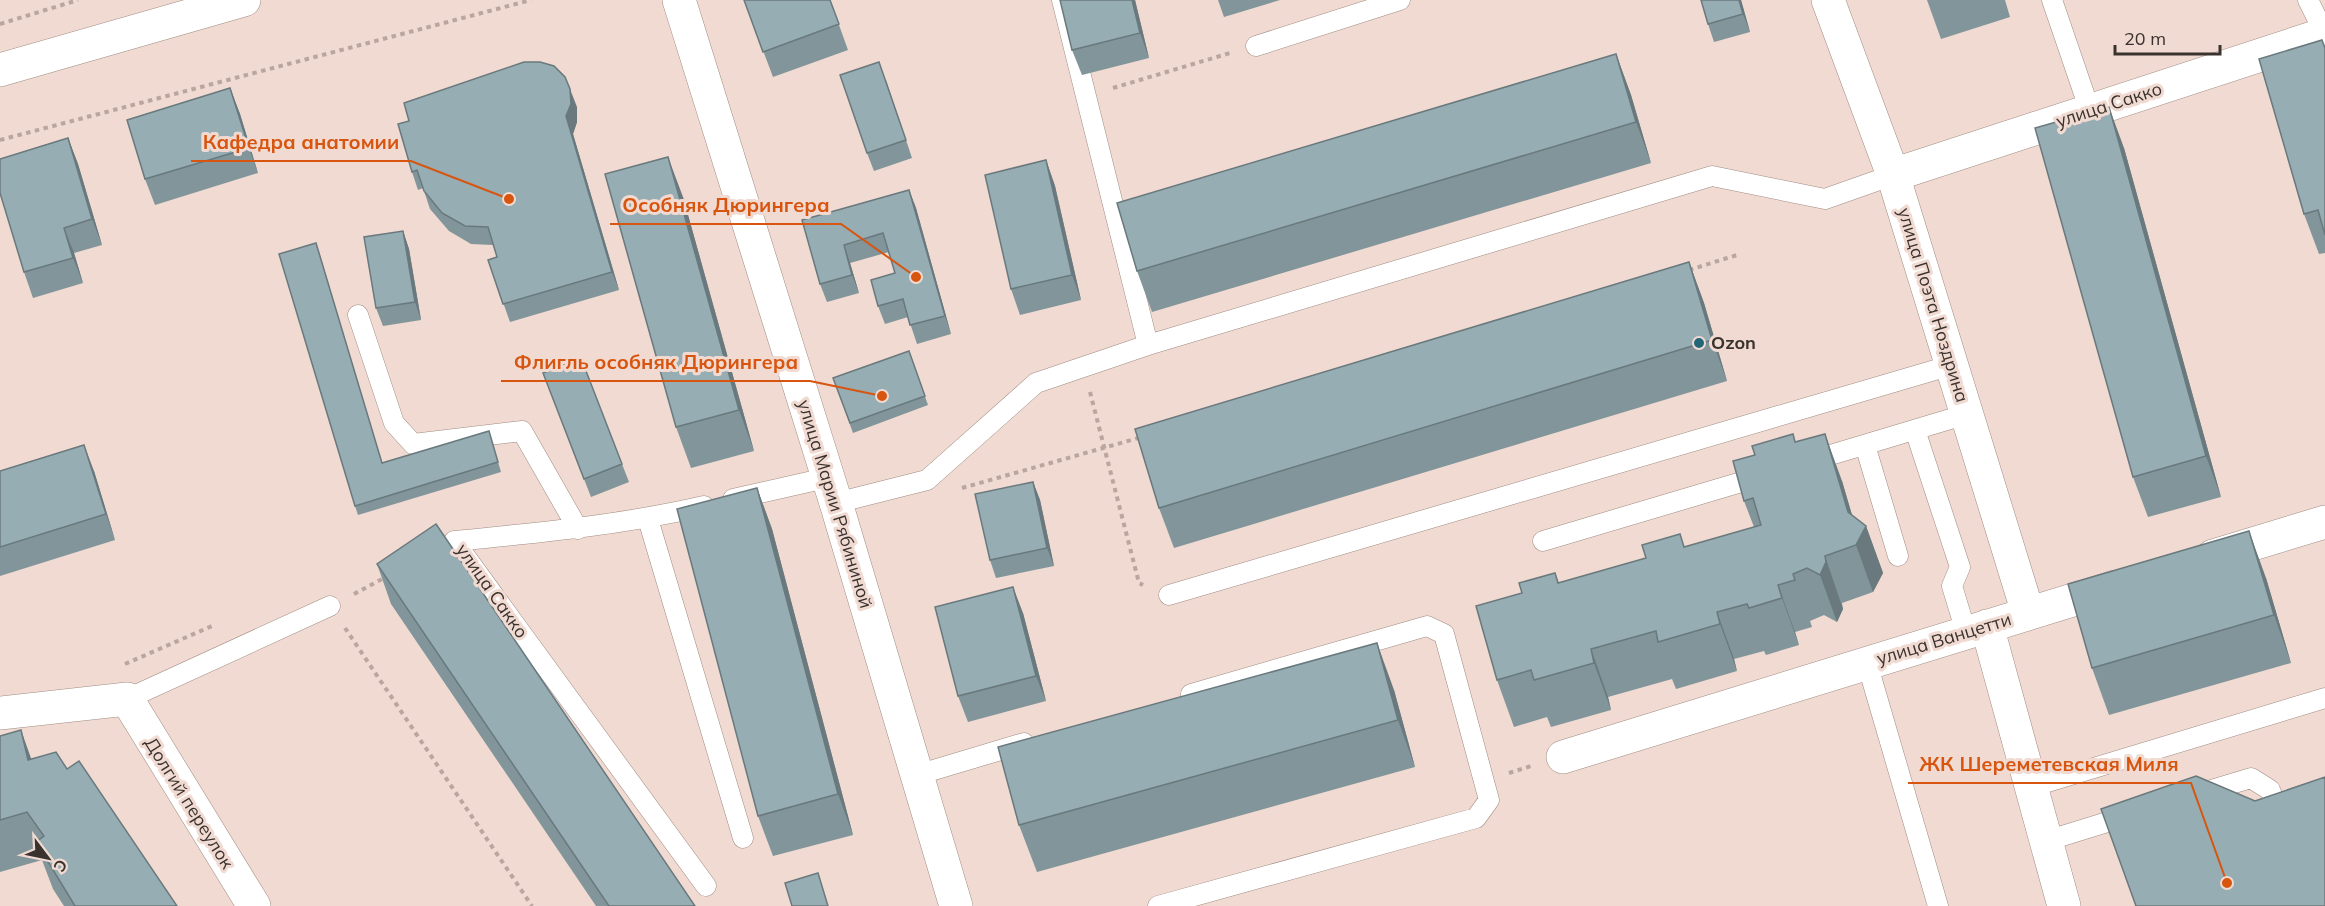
<svg xmlns="http://www.w3.org/2000/svg" width="2325" height="906" font-family="Mulish,sans-serif">
  <style>
    .lines { fill: none; stroke-linecap: round; stroke-linejoin: round }
    .service-casing { stroke: #a08c83; stroke-width: 21 }
    .minor-casing { stroke: #a08c83; stroke-width: 34 }
    .tertiary-casing { stroke: #a08c83; stroke-width: 34 }
    .path { stroke: #b8a69f; stroke-width: 4; stroke-dasharray: 4.5 4.5; stroke-linecap: butt }
    .service { stroke: #fff; stroke-width: 20 }
    .minor { stroke: #fff; stroke-width: 33 }
    .tertiary { stroke: #fff; stroke-width: 33 }
    .wall { fill: #81959a }
    .shaded-wall { fill: #69797d }
    .building { fill: #96adb3; stroke: #69797d; stroke-width: 1.5 }
    .poi-dot { fill: #226777; stroke: #f0dad1; stroke-width: 2 }
    .labels { text-anchor: middle; stroke-width: 6; stroke-linejoin: round; paint-order: stroke }
    .street-label { font-size: 18px; fill: #3a322e; stroke: #f0dad1 }
    .poi-label { font-size: 18px; font-weight: bold; fill: #3a322e; stroke: #f0dad1; text-anchor: start }
    .leader { fill: none; stroke: #d7550f; stroke-width: 2 }
    .callout-dot { fill: #d7550f; stroke: #f0dad1; stroke-width: 2 }
    .callout-label { font-size: 20px; text-anchor: middle; font-weight: bold; fill: #d7550f; stroke: #f0dad1; stroke-width: 6; stroke-linejoin: round; paint-order: stroke }
  </style>
  <rect width="100%" height="100%" fill="#f0dad1"/>
  <g class="lines">
    <defs>
      <path id="service" d="M 1062,0 L 1148,345
        M 2052,0 L 2090,111
        M 2308,0 L 2325,34
        M 1256,46 L 1400,0
        M 358,315 L 394,423 L 413,444 L 522,431 L 578,529
        M 1915,430 L 1960,567 L 1952,586 L 1966,632
        M 1865,445 L 1898,556
        M 1807,462 L 1967,414
        M 733,499 L 826,478
        M 836,503 L 927,480 L 1036,383 L 1148,345 L 1712,176 L 1825,199 L 1893,175
        M 704,506 C 621,525 538,533 454,541 L 706,886
        M 648,519 L 743,838
        M 1543,541 L 1765,475
        M 1169,595 L 1952,365
        M 1867,663 L 1938,906
        M 127,699 L 330,606
        M 917,775 L 1024,743
        M 2031,787 L 2325,698
        M 2198,794 L 2251,778 L 2270,790 L 2282,819
        M 2046,841 L 2130,815
        M 1158,906 L 1476,818 L 1489,800 L 1444,634 L 1427,626 L 1191,694"/>
      <path id="minor" d="M 1828,0 L 1893,175 L 2028,613
        M 0,70 L 244,0
        M 1893,175 L 2325,34
        M 2213,556 L 2325,522
        M 1987,626 L 2064,906
        M 0,713 L 127,699 L 254,906
        M 1563,757 L 2115,587"/>
      <path id="tertiary" d="M 679,0 L 836,503 L 956,906"/>
    </defs>
    <!-- service casing -->
    <use href="#service" class="service-casing"/>
    <!-- minor casing -->
    <use href="#minor" class="minor-casing"/>
    <!-- tertiary casing -->
    <use href="#tertiary" class="tertiary-casing"/>
    <!-- path -->
    <path class="path" d="M 0,24 L 78,0
      M 1113,88 L 1230,53
      M 0,140 L 531,0
      M 1689,270 L 1737,255
      M 1090,392 L 1139,583 L 1143,585
      M 962,488 L 1142,437
      M 354,594 L 384,578
      M 345,628 L 532,906
      M 125,664 L 212,626
      M 1509,773 L 1531,766"/>
    <!-- service -->
    <use href="#service" class="service"/>
    <!-- minor -->
    <use href="#minor" class="minor"/>
    <!-- tertiary -->
    <use href="#tertiary" class="tertiary"/>
  </g>
  <!-- wall -->
  <path class="wall" d="M 744,0 L 830,0 L 848,50 L 773,77 Z
    M 1135,0 L 1149,58 L 1082,75 L 1072,50 Z
    M 1218,0 L 1280,0 L 1224,17 Z
    M 1701,0 L 1741,0 L 1750,32 L 1714,42 L 1708,24 Z
    M 1927,0 L 2005,0 L 2010,17 L 1941,39 Z
    M 2322,40 L 2325,47 L 2325,253 L 2319,254 L 2304,214 Z
    M 1616,54 L 1631,95 L 1651,163 L 1152,312 L 1137,271 Z
    M 886,80 L 912,158 L 874,171 L 867,153 Z
    M 230,88 L 240,114 L 258,173 L 155,205 L 145,179 Z
    M 577,107 L 577,122 L 573,134 L 619,290 L 510,322 L 488,260 L 497,257 L 493,245 L 471,244 L 449,231 L 430,209 L 423,188 L 418,190 L 412,172 L 409,121 Z
    M 68,138 L 78,164 L 102,245 L 74,253 L 83,283 L 33,298 L 24,272 Z
    M 2124,148 L 2221,497 L 2148,517 L 2133,477 Z
    M 1046,160 L 1055,186 L 1081,300 L 1020,315 L 1011,289 Z
    M 909,190 L 916,208 L 951,334 L 917,344 L 908,317 L 885,324 L 878,306 L 895,273 L 889,252 L 850,263 L 859,293 L 827,302 L 820,284 L 802,220 Z
    M 683,197 L 754,451 L 691,468 L 676,427 Z
    M 403,231 L 409,249 L 421,320 L 383,326 L 376,308 Z
    M 319,252 L 382,463 L 489,431 L 501,472 L 358,515 L 355,506 Z
    M 1689,262 L 1704,303 L 1727,381 L 1174,548 L 1159,508 Z
    M 909,351 L 928,405 L 853,433 L 833,378 Z
    M 543,373 L 622,464 L 629,482 L 591,497 Z
    M 1796,442 L 1842,481 L 1852,515 L 1866,526 L 1883,573 L 1873,592 L 1842,603 L 1843,609 L 1837,622 L 1824,615 L 1810,621 L 1812,627 L 1795,632 L 1799,645 L 1766,655 L 1764,651 L 1734,659 L 1737,671 L 1676,689 L 1672,679 L 1608,697 L 1611,710 L 1551,727 L 1547,717 L 1514,727 L 1497,680 L 1522,593 L 1555,573 L 1559,583 L 1754,527 L 1744,501 Z
    M 0,471 L 94,471 L 115,540 L 0,576 Z
    M 1033,482 L 1040,500 L 1054,566 L 996,578 L 990,560 Z
    M 757,488 L 772,529 L 853,835 L 773,856 L 758,816 Z
    M 377,564 L 695,906 L 596,906 L 391,604 Z
    M 2266,578 L 2291,663 L 2109,715 L 2092,668 Z
    M 1023,613 L 1046,701 L 968,722 L 958,696 Z
    M 1394,690 L 1415,767 L 1037,872 L 1019,825 Z
    M 0,736 L 31,759 L 67,769 L 177,906 L 64,906 L 53,889 L 42,860 L 0,872 Z"/>
  <!-- shaded-wall -->
  <path class="shaded-wall" d="M 1132,0 L 1135,0 L 1149,58 L 1140,33 Z
    M 1739,0 L 1741,0 L 1750,32 L 1743,14 Z
    M 1616,54 L 1631,95 L 1651,163 L 1636,122 Z
    M 230,88 L 240,114 L 258,173 L 249,148 Z
    M 570,89 L 577,107 L 577,122 L 573,134 L 619,290 L 612,272 L 566,116 Z
    M 2109,107 L 2124,148 L 2221,497 L 2206,456 Z
    M 68,138 L 78,164 L 102,245 L 92,219 Z
    M 668,157 L 683,197 L 754,451 L 739,410 Z
    M 1046,160 L 1055,186 L 1081,300 L 1072,275 Z
    M 909,190 L 916,208 L 951,334 L 945,316 Z
    M 64,228 L 74,253 L 83,283 L 73,258 Z
    M 403,231 L 409,249 L 421,320 L 415,302 Z
    M 316,243 L 319,252 L 385,473 Z
    M 844,245 L 850,263 L 859,293 L 852,275 Z
    M 1689,262 L 1704,303 L 1727,381 L 1712,340 Z
    M 1825,434 L 1842,481 L 1859,539 L 1866,526 L 1883,573 L 1873,592 L 1856,545 L 1848,512 Z
    M 84,445 L 94,471 L 115,540 L 106,514 Z
    M 1033,482 L 1040,500 L 1054,566 L 1047,548 Z
    M 757,488 L 772,529 L 853,835 L 838,794 Z
    M 2249,531 L 2266,578 L 2291,663 L 2274,615 Z
    M 1825,556 L 1843,609 L 1837,622 L 1820,575 Z
    M 1778,585 L 1795,632 L 1799,645 L 1782,598 Z
    M 1013,587 L 1023,613 L 1046,701 L 1036,676 Z
    M 1717,612 L 1734,659 L 1737,671 L 1720,624 Z
    M 1377,643 L 1394,690 L 1415,767 L 1398,720 Z
    M 1591,649 L 1608,697 L 1611,710 L 1594,663 Z
    M 21,730 L 38,778 L 28,760 Z"/>
  <!-- building -->
  <path class="building" d="M 744,0 L 830,0 L 839,24 L 763,52 Z
    M 1060,0 L 1132,0 L 1140,33 L 1072,50 Z
    M 1701,0 L 1739,0 L 1743,14 L 1708,24 Z
    M 2322,40 L 2325,48 L 2325,235 L 2318,210 L 2304,214 L 2259,59 Z
    M 1616,54 L 1636,122 L 1137,271 L 1117,203 Z
    M 524,62 L 540,62 L 554,66 L 565,77 L 570,89 L 571,104 L 566,116 L 612,272 L 503,304 L 488,260 L 497,257 L 488,227 L 465,226 L 442,213 L 424,191 L 417,170 L 412,172 L 398,124 L 409,121 L 404,103 Z
    M 879,62 L 906,140 L 867,153 L 840,75 Z
    M 230,88 L 249,148 L 145,179 L 127,120 Z
    M 2109,107 L 2206,456 L 2133,477 L 2035,128 Z
    M 68,138 L 92,219 L 64,228 L 73,258 L 24,272 L 0,193 L 0,159 Z
    M 668,157 L 739,410 L 676,427 L 605,174 Z
    M 1046,160 L 1072,275 L 1011,289 L 985,175 Z
    M 909,190 L 945,316 L 910,325 L 903,299 L 878,306 L 871,280 L 895,273 L 883,233 L 844,245 L 852,275 L 820,284 L 802,220 Z
    M 403,231 L 415,302 L 376,308 L 364,237 Z
    M 316,243 L 382,463 L 489,431 L 498,462 L 355,506 L 279,254 Z
    M 1689,262 L 1712,340 L 1159,508 L 1135,429 Z
    M 909,351 L 925,396 L 850,423 L 833,378 Z
    M 581,358 L 622,464 L 584,479 L 543,373 Z
    M 1793,434 L 1795,442 L 1825,434 L 1848,512 L 1866,526 L 1856,545 L 1825,556 L 1826,562 L 1820,575 L 1807,568 L 1793,574 L 1795,580 L 1778,585 L 1782,598 L 1749,608 L 1747,604 L 1717,612 L 1720,624 L 1658,642 L 1656,631 L 1591,649 L 1594,663 L 1534,680 L 1531,670 L 1497,680 L 1476,606 L 1522,593 L 1519,583 L 1555,573 L 1558,583 L 1646,558 L 1642,545 L 1680,534 L 1684,547 L 1761,525 L 1753,498 L 1744,501 L 1733,461 L 1755,455 L 1752,446 Z
    M 84,445 L 106,514 L 0,547 L 0,471 Z
    M 1033,482 L 1047,548 L 990,560 L 975,494 Z
    M 757,488 L 838,794 L 758,816 L 677,509 Z
    M 436,524 L 695,906 L 609,906 L 377,564 Z
    M 2249,531 L 2274,615 L 2092,668 L 2068,584 Z
    M 1013,587 L 1036,676 L 958,696 L 935,607 Z
    M 1377,643 L 1398,720 L 1019,825 L 998,747 Z
    M 21,730 L 28,760 L 56,752 L 67,769 L 79,761 L 177,906 L 75,906 L 36,842 L 44,836 L 27,812 L 0,820 L 0,736 Z
    M 2196,776 L 2255,801 L 2325,777 L 2325,906 L 2136,906 L 2101,809 Z
    M 818,873 L 828,906 L 792,906 L 785,883 Z"/>
  <!-- markers -->
  <circle class="poi-dot" cx="1699" cy="343" r="6"/>
  <g class="labels">
    <!-- street labels -->
    <g class="street-label">
      <text transform="translate(2109 105) rotate(-18)" y="6">улица Сакко</text>
      <text transform="translate(1933 305) rotate(73)" y="6">улица Поэта Ноздрина</text>
      <text transform="translate(835 504) rotate(73)" y="6">улица Марии Рябининой</text>
      <text transform="translate(492 591) rotate(55)" y="6">улица Сакко</text>
      <text transform="translate(1944 639) rotate(-17)" y="6">улица Ванцетти</text>
      <text transform="translate(189 803) rotate(58)" y="6">Долгий переулок</text>
    </g>
    <!-- poi labels -->
    <g class="poi-label">
      <text x="1711" y="349">Ozon</text>
    </g>
  </g>
  <!-- callouts -->
  <path class="leader" d="M509 199L411 161H191M916 277L841 224H610M882 396L810 381H501M2227 883L2191 783H1908"/>
  <g class="callout-dot">
    <circle cx="509" cy="199" r="6"/>
    <circle cx="916" cy="277" r="6"/>
    <circle cx="882" cy="396" r="6"/>
    <circle cx="2227" cy="883" r="6"/>
  </g>
  <g class="callout-label">
    <text x="301" y="149">Кафедра анатомии</text>
    <text x="726" y="212">Особняк Дюрингера</text>
    <text x="656" y="369">Флигль особняк Дюрингера</text>
    <text x="2049" y="771">ЖК Шереметевская Миля</text>
  </g>
  <!-- north arrow -->
  <g transform="translate(48 858) rotate(122)" stroke="#f0dad1" stroke-width="4.5" paint-order="stroke">
  <path d="M0-4.5L10 22L0 15L-10 22Z" fill="#3a322e"/>
  <text y="-9" font-size="16" font-weight="bold" text-anchor="middle" fill="#3a322e">С</text>
  </g>
  <!-- scale -->
  <path d="M2115 45v9h105v-9" fill="none" stroke="#3a322e" stroke-width="3"/>
  <text x="2124" y="45" font-size="18" fill="#3a322e" stroke="#f0dad1" stroke-width="4.5" paint-order="stroke">20 m</text>
</svg>
